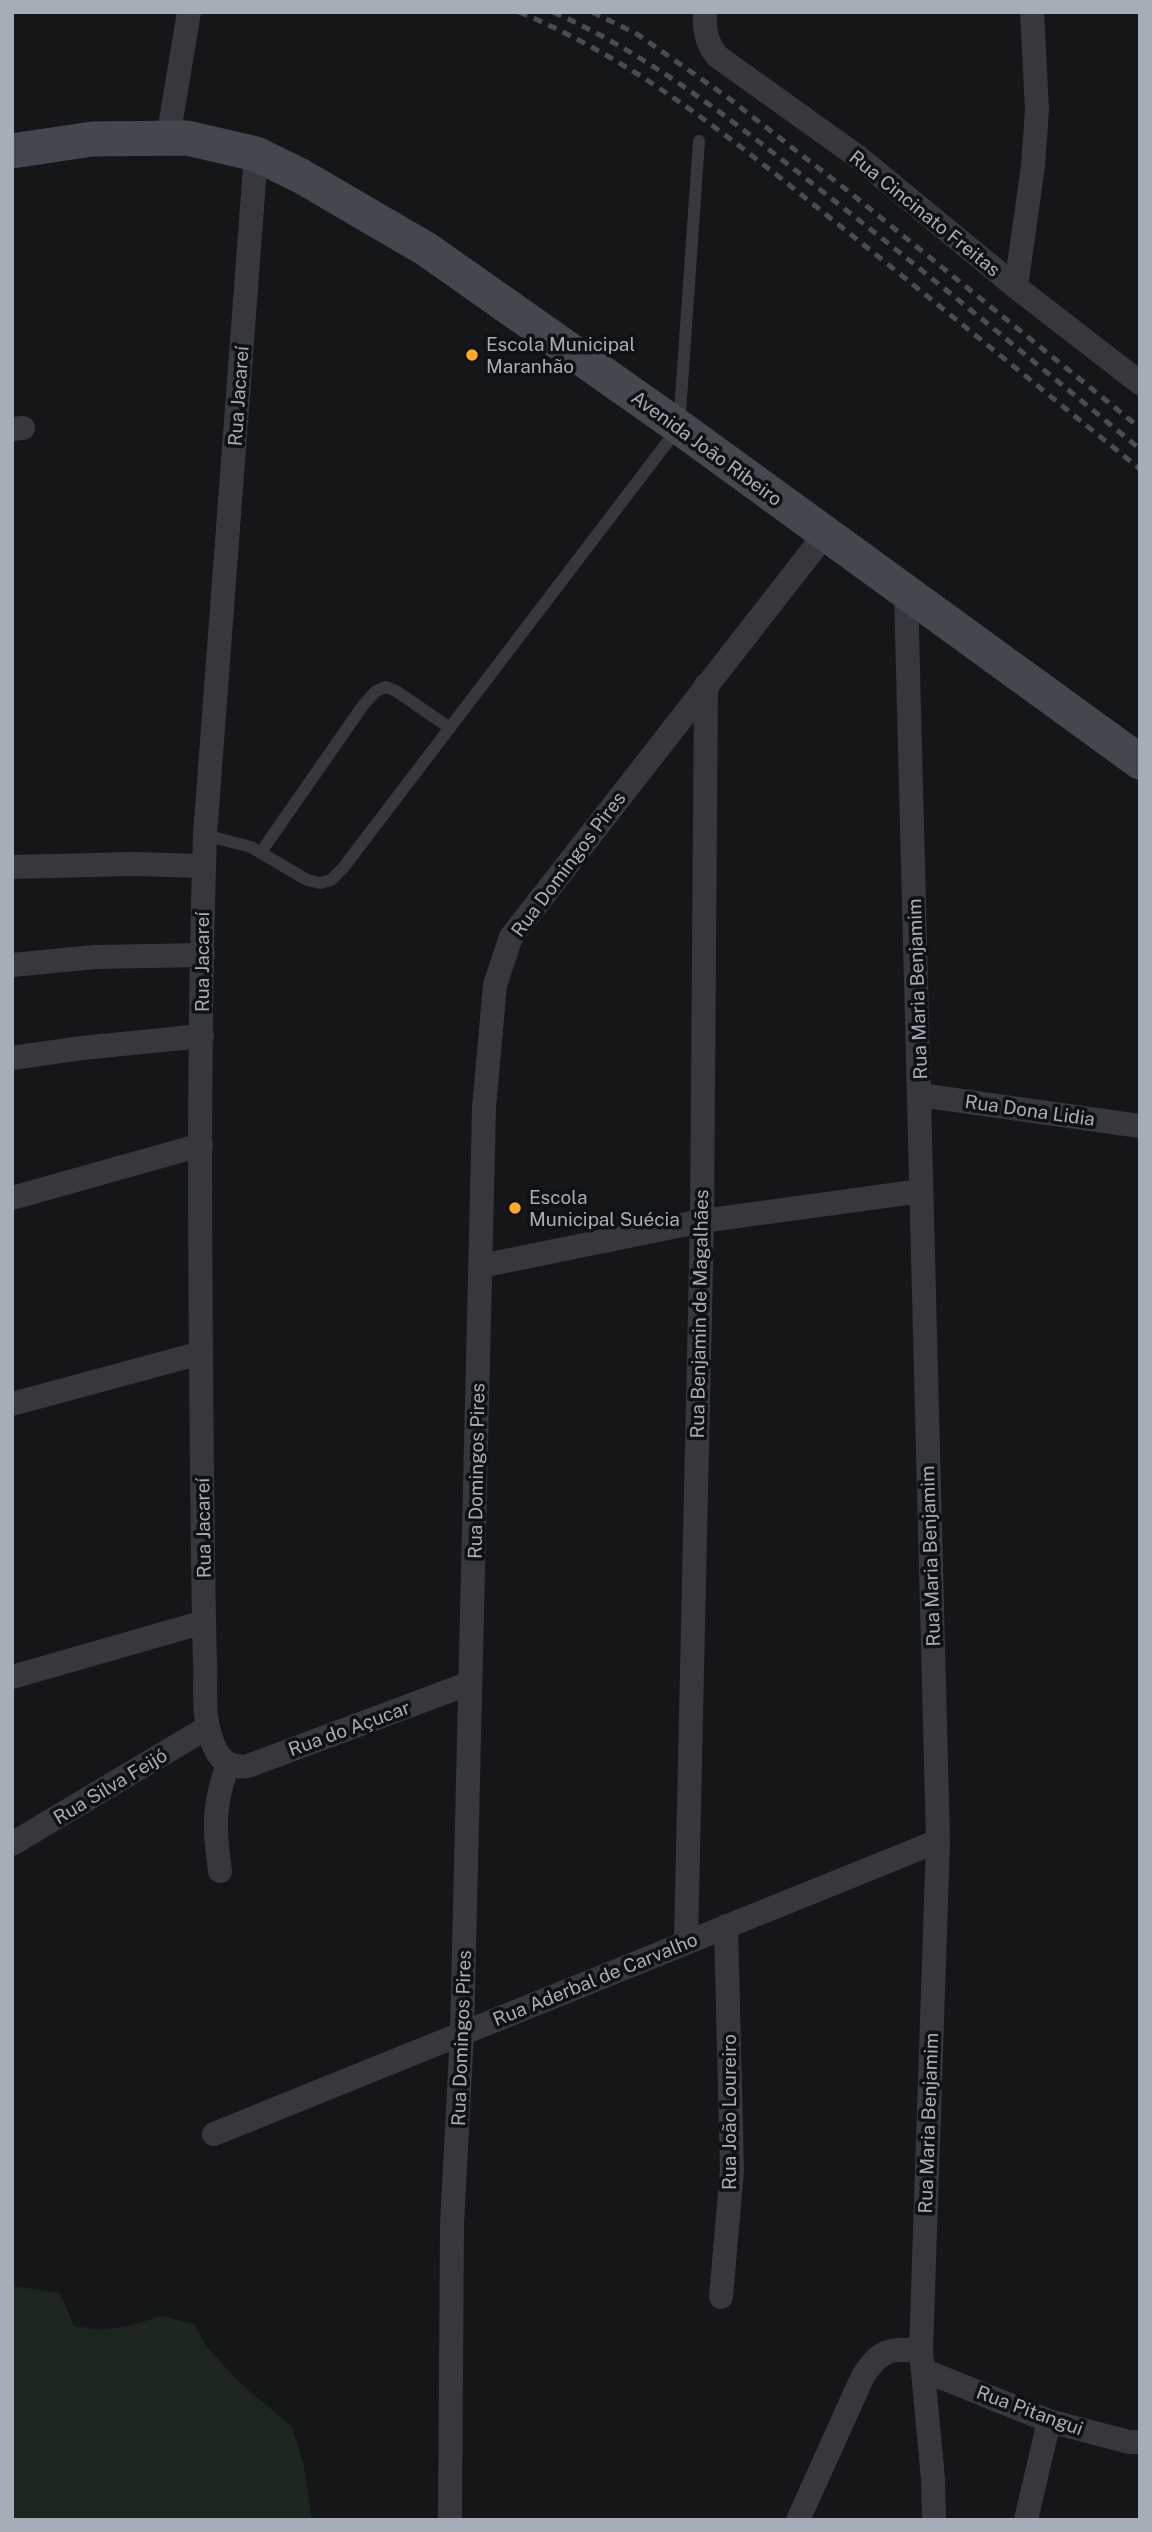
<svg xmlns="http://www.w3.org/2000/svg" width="1152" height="2532" font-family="'Public Sans',sans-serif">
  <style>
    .green { fill: #1d261e }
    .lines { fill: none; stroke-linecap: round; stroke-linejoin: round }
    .service { stroke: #36383d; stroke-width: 12 }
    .minor { stroke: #36383d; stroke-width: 24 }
    .secondary { stroke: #44474d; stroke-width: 35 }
    .rail { stroke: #494c52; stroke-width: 5; stroke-dasharray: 9 7; stroke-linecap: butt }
    .poi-dot { fill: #fbab2a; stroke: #101113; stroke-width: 2.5 }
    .labels { text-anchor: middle; stroke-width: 7; stroke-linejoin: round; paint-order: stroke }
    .street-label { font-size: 19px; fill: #a7adb8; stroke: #101113 }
    .poi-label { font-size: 19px; fill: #a7adb8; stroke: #101113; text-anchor: start }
  </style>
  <rect width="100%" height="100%" fill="#151618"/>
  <!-- green -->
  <path class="green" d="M 12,2286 L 60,2293 L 74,2326 L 101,2330 L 128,2326 L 162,2316 L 194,2324 L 207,2347 L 239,2382 L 292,2427 L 304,2466 L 312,2520 L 12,2520 Z"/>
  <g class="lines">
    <!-- service -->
    <path class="service" d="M 205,835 L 251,847 L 307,880 L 320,883 L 331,880 L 343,868 L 679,427 L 699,141
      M 261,852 L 364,704 L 376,691 L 386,687 L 396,691 L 450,728"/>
    <!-- minor -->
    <path class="minor" d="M 705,12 C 704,30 706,42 717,56 L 858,157 L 1016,287 L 1140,383
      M 168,138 L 189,12
      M 256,154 L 205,835 C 198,1048 200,1262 202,1475 C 203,1536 203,1598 205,1660 C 206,1681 203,1707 208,1728 C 214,1751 222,1770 248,1766 L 470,1683
      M 1016,287 L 1033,166 L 1037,110 L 1032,12
      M 12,429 L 23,428
      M 906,592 L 938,1841 L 921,2351 L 933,2479 L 934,2520
      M 12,867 L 132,864 L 204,866
      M 12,965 L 95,957 L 203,955
      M 12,1058 L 82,1048 L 202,1036
      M 920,1095 L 1140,1126
      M 12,1198 L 201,1145
      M 481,1266 L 702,1221 L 921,1191
      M 12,1404 L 201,1353
      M 12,1677 L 204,1622
      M 12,1844 L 208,1727
      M 220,1871 C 214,1830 213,1804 228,1765
      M 686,1942 L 702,1221 L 706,685
      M 214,2134 L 938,1841
      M 721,2297 L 732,2170 L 726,1926
      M 923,2370 L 1049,2421 L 1129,2442 L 1140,2442
      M 450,2520 L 452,2225 L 462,2033 L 484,1108 L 495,985 L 511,937 L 826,533
      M 798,2520 L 863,2376 C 881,2349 890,2348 921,2351
      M 1026,2520 L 1049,2421"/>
    <!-- secondary -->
    <path class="secondary" d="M 12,151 L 92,139 L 187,138 L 256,154 L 301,176 L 426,249 L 679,427 L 1140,762"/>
    <!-- rail -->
    <path class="rail" d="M 519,12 C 640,62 738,144 839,225 C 940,306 1040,388 1140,469
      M 553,12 C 652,56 734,122 818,188 C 927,273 1033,361 1140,449
      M 592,12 L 637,34 L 727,97 L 848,191 L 1140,428"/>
  </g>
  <!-- markers -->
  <g class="poi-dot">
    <circle cx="472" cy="355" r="7"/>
    <circle cx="515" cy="1208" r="7"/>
  </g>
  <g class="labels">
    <!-- street labels -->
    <g class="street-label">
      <text transform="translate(925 213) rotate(39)" y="7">Rua Cincinato Freitas</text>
      <text transform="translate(238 396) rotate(-86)" y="7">Rua Jacareí</text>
      <text transform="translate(707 448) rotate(36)" y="7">Avenida João Ribeiro</text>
      <text transform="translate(568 864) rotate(-53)" y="7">Rua Domingos Pires</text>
      <text transform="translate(202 962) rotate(-90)" y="7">Rua Jacareí</text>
      <text transform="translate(917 989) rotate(-92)" y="7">Rua Maria Benjamim</text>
      <text transform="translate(1030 1110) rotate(8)" y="7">Rua Dona Lidia</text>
      <text transform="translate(699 1314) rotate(-89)" y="7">Rua Benjamin de Magalhães</text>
      <text transform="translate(476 1471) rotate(-89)" y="7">Rua Domingos Pires</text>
      <text transform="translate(203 1528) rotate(-91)" y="7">Rua Jacareí</text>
      <text transform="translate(930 1556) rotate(-92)" y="7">Rua Maria Benjamim</text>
      <text transform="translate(349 1728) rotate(-20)" y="7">Rua do Açucar</text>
      <text transform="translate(110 1786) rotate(-31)" y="7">Rua Silva Feijó</text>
      <text transform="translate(595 1979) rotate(-22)" y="7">Rua Aderbal de Carvalho</text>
      <text transform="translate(461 2038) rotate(-88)" y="7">Rua Domingos Pires</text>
      <text transform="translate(729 2112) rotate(-90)" y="7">Rua João Loureiro</text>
      <text transform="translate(928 2123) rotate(-88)" y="7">Rua Maria Benjamim</text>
      <text transform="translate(1030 2410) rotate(20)" y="7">Rua Pitangui</text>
    </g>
    <!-- poi labels -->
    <g class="poi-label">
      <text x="486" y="351">Escola Municipal<tspan x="486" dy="22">Maranhão</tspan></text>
      <text x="529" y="1204">Escola<tspan x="529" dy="22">Municipal Suécia</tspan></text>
    </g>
  </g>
  <!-- border -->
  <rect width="1152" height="2532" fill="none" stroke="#a7adb8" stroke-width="28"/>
</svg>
